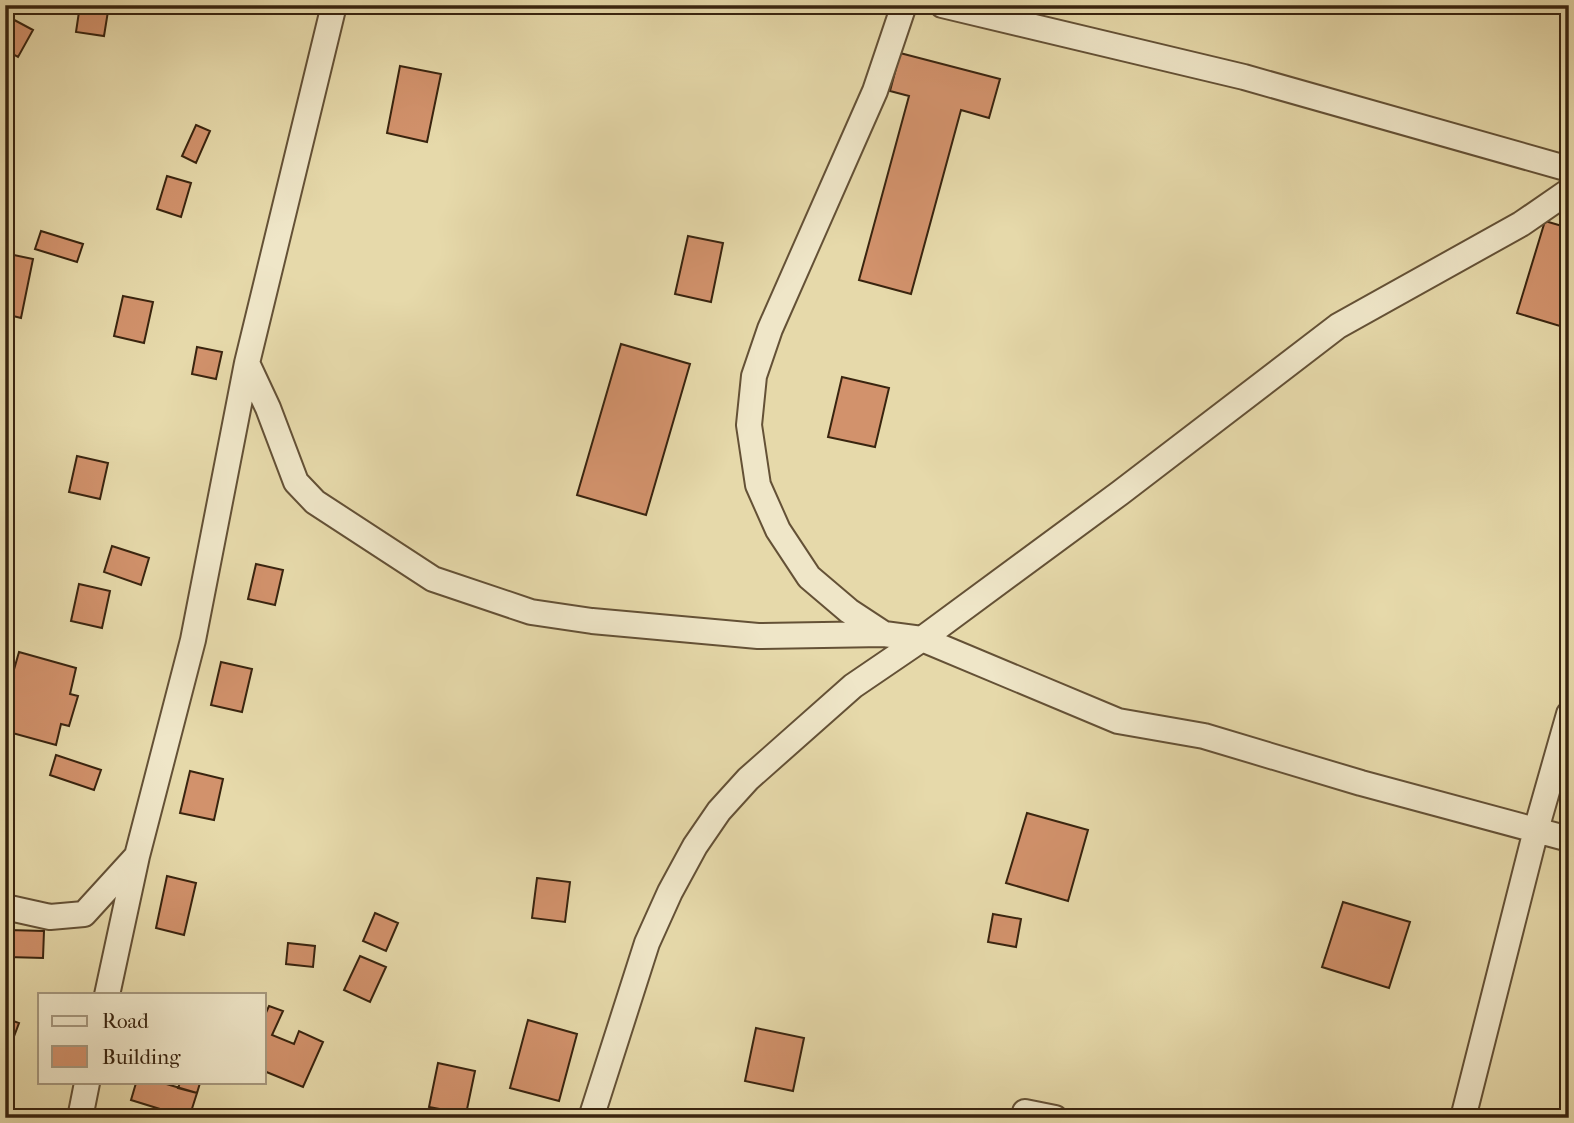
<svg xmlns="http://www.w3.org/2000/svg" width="1574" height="1123" font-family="'IM FELL French Canon',serif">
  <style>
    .building { fill: #d2926c; stroke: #39240f; stroke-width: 2 }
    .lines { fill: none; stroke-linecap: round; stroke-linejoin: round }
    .street-casing { stroke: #645136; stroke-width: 28 }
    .street { stroke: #efe6c8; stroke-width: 24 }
  </style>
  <rect width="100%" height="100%" fill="#e6d9aa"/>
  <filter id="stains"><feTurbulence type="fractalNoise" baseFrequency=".00286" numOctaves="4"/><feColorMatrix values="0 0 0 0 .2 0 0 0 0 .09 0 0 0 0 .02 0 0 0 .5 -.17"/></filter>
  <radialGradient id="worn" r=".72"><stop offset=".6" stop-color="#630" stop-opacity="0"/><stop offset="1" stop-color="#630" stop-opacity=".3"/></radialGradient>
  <!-- building -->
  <path class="building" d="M 80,5 L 109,5 L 104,36 L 76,32 Z
    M 132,5 L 167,5 L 165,13 Z
    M 5,15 L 33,30 L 18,57 L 5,50 Z
    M 900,53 L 1000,79 L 989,118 L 961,110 L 911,294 L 859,280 L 909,96 L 890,91 Z
    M 400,66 L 441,74 L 427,142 L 387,133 Z
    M 196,125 L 210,131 L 196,163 L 182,156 Z
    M 167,176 L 191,183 L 181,217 L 157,209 Z
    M 1545,221 L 1569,228 L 1569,297 L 1560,326 L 1517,313 Z
    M 41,231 L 83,244 L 77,262 L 35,249 Z
    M 688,236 L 723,243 L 711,302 L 675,294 Z
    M 9,254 L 33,259 L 21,318 L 5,314 L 5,271 Z
    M 123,296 L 153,302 L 144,343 L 114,336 Z
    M 621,344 L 690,364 L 646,515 L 577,495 Z
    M 197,347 L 222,352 L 216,379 L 192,374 Z
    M 842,377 L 889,388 L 875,447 L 828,437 Z
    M 77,456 L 108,463 L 100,499 L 69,492 Z
    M 112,546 L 149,558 L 141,585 L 104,572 Z
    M 256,564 L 283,570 L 275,605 L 248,599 Z
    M 5,569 L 12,569 L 11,596 L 5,596 Z
    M 79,584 L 110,591 L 102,628 L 71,621 Z
    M 19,652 L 76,668 L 70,694 L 78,696 L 69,726 L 61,724 L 56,745 L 5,731 L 5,701 Z
    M 221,662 L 252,669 L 242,712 L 211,705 Z
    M 56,755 L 101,770 L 94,790 L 50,775 Z
    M 190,771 L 223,779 L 214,820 L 180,813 Z
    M 1027,813 L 1088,830 L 1068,901 L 1006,883 Z
    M 167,876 L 196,883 L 184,935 L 156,928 Z
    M 537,878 L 570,882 L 565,922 L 532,918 Z
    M 1343,902 L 1410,922 L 1389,988 L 1322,967 Z
    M 375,913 L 398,923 L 386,951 L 363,941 Z
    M 993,914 L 1021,919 L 1016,947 L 988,942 Z
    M 9,930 L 44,931 L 43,958 L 8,957 Z
    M 288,943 L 315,946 L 313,967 L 286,964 Z
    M 360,956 L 386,967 L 370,1002 L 344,990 Z
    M 269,1006 L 283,1011 L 272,1035 L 294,1044 L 299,1031 L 323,1042 L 303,1087 L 264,1071 L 264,1017 Z
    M 5,1018 L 19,1023 L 10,1047 L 5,1045 Z
    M 528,1020 L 577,1034 L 559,1101 L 510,1088 Z
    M 756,1028 L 804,1038 L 793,1091 L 745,1081 Z
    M 438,1063 L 475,1071 L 466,1114 L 429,1107 Z
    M 136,1083 L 163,1083 L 197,1093 L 189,1118 L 131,1100 Z
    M 180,1083 L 200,1083 L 197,1093 L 178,1088 Z"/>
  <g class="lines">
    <defs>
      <path id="street" d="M 942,5 L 1244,77 L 1569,169
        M 247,363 L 268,408 L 296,482 L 315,502 L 433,579 L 531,612 L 592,621 L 758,636 L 884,634 L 922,639 L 1118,721 L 1204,736 L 1361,783 L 1569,839
        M 884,634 L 849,611 L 809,577 L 778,530 L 758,485 L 749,425 L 754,376 L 770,329 L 875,91 L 904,5
        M 5,907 L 50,917 L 84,914 L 136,857
        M 107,995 L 137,856 L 193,640 L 247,363 L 334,5
        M 1025,1112 L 1055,1118
        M 80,1118 L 87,1083
        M 591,1118 L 647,943 L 670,892 L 695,846 L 719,811 L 748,779 L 853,686 L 922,639 L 1120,493 L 1338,326 L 1521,224 L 1569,191
        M 1463,1118 L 1536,830 L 1569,714"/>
    </defs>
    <!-- street casing -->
    <use href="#street" class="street-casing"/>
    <!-- street -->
    <use href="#street" class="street"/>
  </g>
  <!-- margin -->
  <rect width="1574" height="1123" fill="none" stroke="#e6d9aa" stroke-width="28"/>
  <rect x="7" y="7" width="1560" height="1109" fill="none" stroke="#39240f" stroke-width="3.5"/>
  <rect x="14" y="14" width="1546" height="1095" fill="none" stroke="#39240f" stroke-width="2"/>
  <!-- legend -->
  <rect x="38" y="993" width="228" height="91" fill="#efe6c8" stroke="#a6987e" stroke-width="2"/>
  <rect x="52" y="1016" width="35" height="10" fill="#efe6c8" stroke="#a6987e" stroke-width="2"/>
  <text x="102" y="1028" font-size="21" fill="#39240f">Road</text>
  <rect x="52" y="1046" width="35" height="21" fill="#d2926c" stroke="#a6987e" stroke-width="2"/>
  <text x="102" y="1064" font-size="21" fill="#39240f">Building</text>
  <rect width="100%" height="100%" filter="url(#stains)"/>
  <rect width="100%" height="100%" fill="url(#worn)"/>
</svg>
